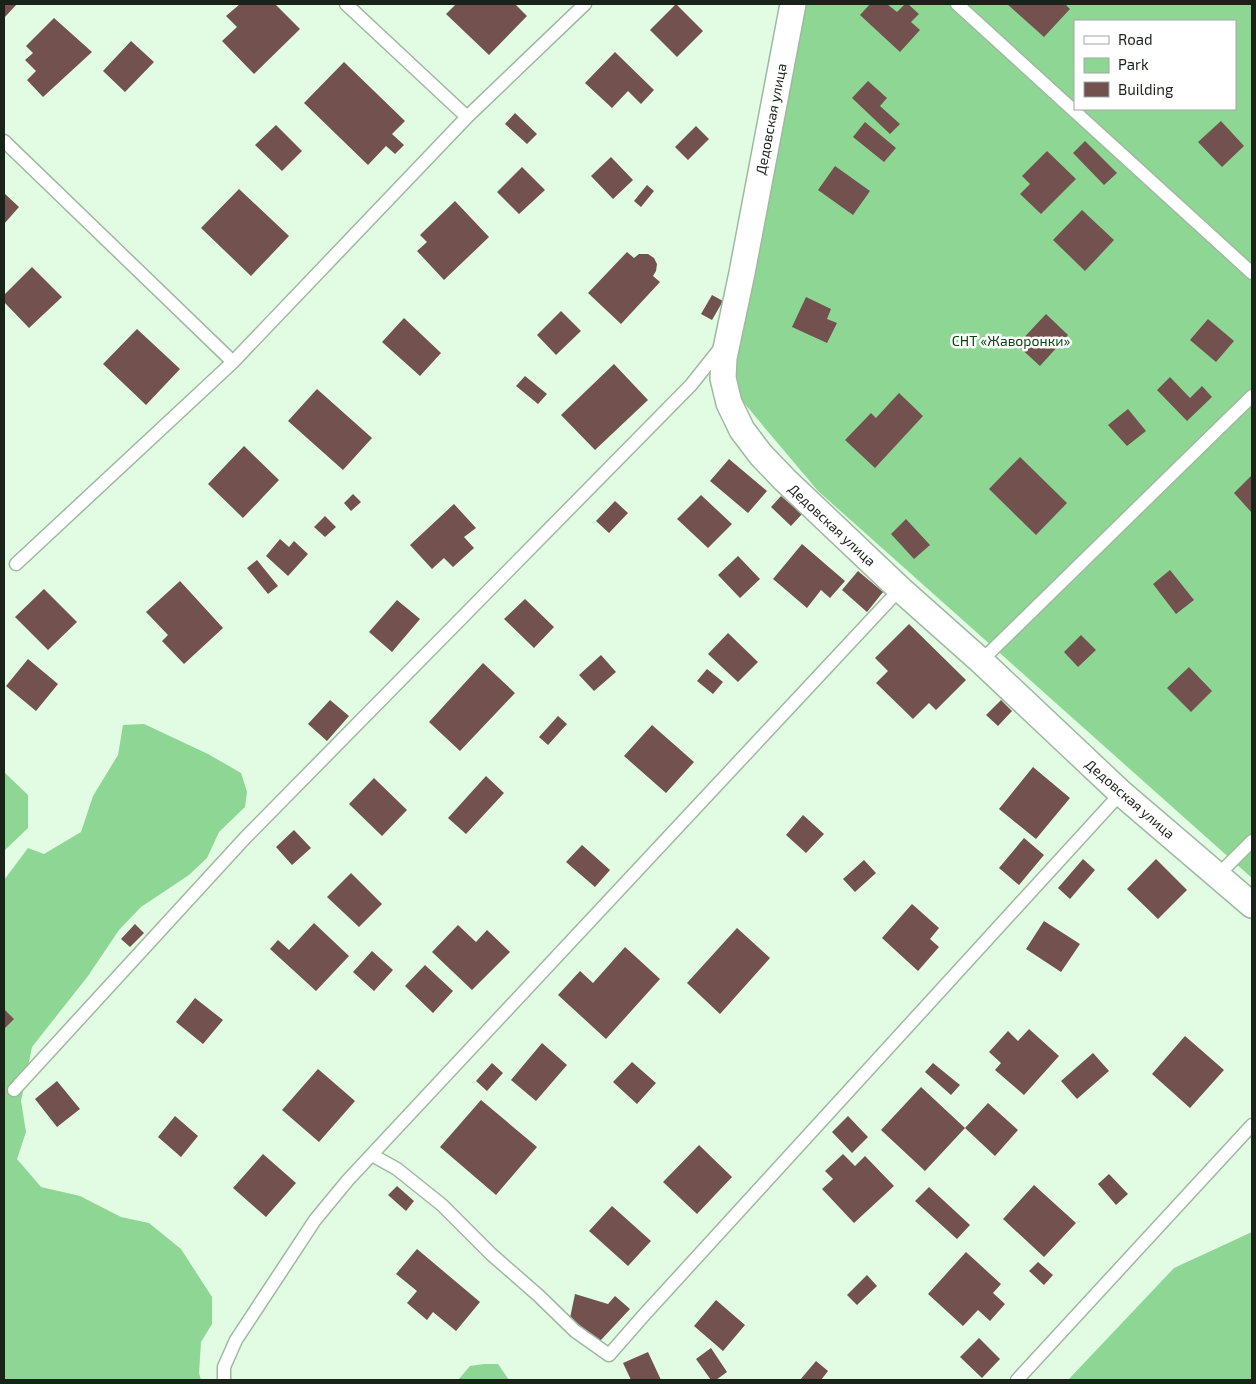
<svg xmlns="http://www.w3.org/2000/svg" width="1256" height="1384" font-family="'Exo 2',sans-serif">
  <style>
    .green { fill: #8ed694; fill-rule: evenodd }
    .building { fill: #72514e }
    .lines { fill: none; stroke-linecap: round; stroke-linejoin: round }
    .lane-casing { stroke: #9fb9a0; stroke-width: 15 }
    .street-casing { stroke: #9fb9a0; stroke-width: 28 }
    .lane { stroke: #fff; stroke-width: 12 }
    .street { stroke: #fff; stroke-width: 25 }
    .labels { text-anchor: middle; stroke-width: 5; stroke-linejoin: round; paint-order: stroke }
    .street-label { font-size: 14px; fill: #19231a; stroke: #fff }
    .park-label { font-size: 14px; fill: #0c4316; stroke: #fff }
  </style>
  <rect width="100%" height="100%" fill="#e1fce2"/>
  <!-- green -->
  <path class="green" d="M 793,4 L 1252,4 L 1252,878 L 818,491 L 723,378 ZM 1075,21 L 1235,21 L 1235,109 L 1075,109 Z
    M 144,724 L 208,754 L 241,773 L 247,792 L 245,807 L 219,832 L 207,858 L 189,875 L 141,907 L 119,930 L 88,976 L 32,1047 L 21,1101 L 26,1132 L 17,1159 L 41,1187 L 80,1196 L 121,1217 L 149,1223 L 181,1249 L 212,1297 L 212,1324 L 201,1342 L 199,1373 L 201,1380 L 4,1380 L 4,880 L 28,848 L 44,854 L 81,832 L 93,796 L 118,755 L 123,725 Z
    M 4,772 L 28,795 L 28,828 L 4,851 Z
    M 1252,1232 L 1252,1380 L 1068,1380 L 1174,1268 Z
    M 484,1364 L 498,1364 L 509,1380 L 458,1380 L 470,1366 Z"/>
  <!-- building -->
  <path class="building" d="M 4,4 L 17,4 L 4,18 Z
    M 240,4 L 275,4 L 300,29 L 254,74 L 222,41 L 237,27 L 226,16 Z
    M 456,4 L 515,4 L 527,16 L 489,55 L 446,14 Z
    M 676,4 L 703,31 L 677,57 L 650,30 Z
    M 870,4 L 887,4 L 897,12 L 905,4 L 908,4 L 919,14 L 911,22 L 920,30 L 900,52 L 860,15 Z
    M 1007,4 L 1065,4 L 1070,9 L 1044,37 Z
    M 54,18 L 92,52 L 43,97 L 27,80 L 36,71 L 25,60 L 33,53 L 26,46 Z
    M 131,41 L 154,62 L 125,92 L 103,71 Z
    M 615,52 L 654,90 L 641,104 L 628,91 L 612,108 L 585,83 Z
    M 344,62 L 405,121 L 392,134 L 404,145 L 395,154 L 386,146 L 368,165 L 304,103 Z
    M 868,81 L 887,98 L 880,106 L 900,124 L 890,134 L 852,98 Z
    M 515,113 L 537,134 L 527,144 L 505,124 Z
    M 1221,121 L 1244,146 L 1222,167 L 1198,142 Z
    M 865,122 L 896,148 L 884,162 L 853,137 Z
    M 276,125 L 302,151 L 282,171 L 255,145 Z
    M 696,126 L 709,139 L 688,160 L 675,147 Z
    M 1085,141 L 1117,173 L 1104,185 L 1073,153 Z
    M 1047,151 L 1076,179 L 1041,214 L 1020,194 L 1030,184 L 1022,176 Z
    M 611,157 L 633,180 L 613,199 L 591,176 Z
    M 835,166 L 870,191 L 853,215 L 818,190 Z
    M 522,167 L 545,190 L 519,214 L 497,192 Z
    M 647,185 L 654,191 L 641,207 L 634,201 Z
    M 239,189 L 289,236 L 251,276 L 201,228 Z
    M 4,193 L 19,207 L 4,224 Z
    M 455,201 L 489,237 L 444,280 L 417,251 L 427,242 L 420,235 Z
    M 1082,210 L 1114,240 L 1085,271 L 1053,240 Z
    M 627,252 L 634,258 L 639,254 L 648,254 L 654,258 L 657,264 L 656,271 L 653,276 L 660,282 L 621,324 L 588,293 Z
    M 32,267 L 62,297 L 29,328 L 4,302 L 4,295 Z
    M 712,295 L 723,301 L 712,320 L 701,314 Z
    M 806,297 L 831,309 L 827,319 L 837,323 L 827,343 L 792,327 Z
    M 561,311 L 581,331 L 556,355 L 537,335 Z
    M 1046,314 L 1068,335 L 1040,366 L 1017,345 Z
    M 404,318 L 441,353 L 420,376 L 382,342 Z
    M 1208,319 L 1234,341 L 1216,362 L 1190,340 Z
    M 137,329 L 180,369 L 146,405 L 103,364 Z
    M 614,364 L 648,400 L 595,450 L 561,415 Z
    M 525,376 L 547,394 L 538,404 L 516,386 Z
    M 1170,377 L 1190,398 L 1202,386 L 1212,397 L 1187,421 L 1157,390 Z
    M 317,389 L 372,438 L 343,470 L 288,421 Z
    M 899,393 L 923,416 L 875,468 L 845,440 L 871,413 L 876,418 Z
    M 1128,409 L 1146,431 L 1127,446 L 1108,425 Z
    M 244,446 L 279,480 L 243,518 L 208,484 Z
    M 1020,457 L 1067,503 L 1036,535 L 989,489 Z
    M 729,459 L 767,491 L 748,513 L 710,481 Z
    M 1252,475 L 1252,513 L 1234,493 Z
    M 353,494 L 361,502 L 351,511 L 344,503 Z
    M 701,495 L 732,524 L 708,548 L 677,519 Z
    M 781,496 L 802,514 L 791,526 L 771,507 Z
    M 615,501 L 628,513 L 609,533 L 596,521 Z
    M 454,504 L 476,528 L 464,537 L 474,548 L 453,567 L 444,558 L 432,569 L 410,545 Z
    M 325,516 L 336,527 L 325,537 L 314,527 Z
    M 906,519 L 930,545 L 914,559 L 891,534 Z
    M 280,539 L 289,547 L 294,541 L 308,554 L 288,576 L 266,556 Z
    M 802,544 L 845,581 L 830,598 L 821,590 L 807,608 L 773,579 Z
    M 738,556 L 760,579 L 740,598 L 718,575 Z
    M 257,560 L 278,586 L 268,594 L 247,568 Z
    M 1170,570 L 1194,600 L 1176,614 L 1153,584 Z
    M 858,571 L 883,592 L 867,612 L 842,590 Z
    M 180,581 L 223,628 L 184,664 L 162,641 L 168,635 L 146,612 Z
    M 44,589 L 77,622 L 48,650 L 15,617 Z
    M 525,599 L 554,627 L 534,648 L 504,619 Z
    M 397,600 L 420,619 L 392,652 L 369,632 Z
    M 909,624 L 966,680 L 936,710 L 929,703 L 913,719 L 876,683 L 888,671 L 875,658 Z
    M 728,633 L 758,662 L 738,682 L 708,654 Z
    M 1081,635 L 1096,650 L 1078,667 L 1064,652 Z
    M 601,655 L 616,672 L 594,691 L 579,675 Z
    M 28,659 L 58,684 L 36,711 L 6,686 Z
    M 483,663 L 515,693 L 460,751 L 429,722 Z
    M 1189,667 L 1212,691 L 1191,712 L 1167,688 Z
    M 707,669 L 723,682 L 713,694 L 697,681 Z
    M 330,700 L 349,716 L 327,741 L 308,724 Z
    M 1001,700 L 1012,711 L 998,726 L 986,715 Z
    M 558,716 L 567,724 L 548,745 L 539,737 Z
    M 652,725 L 694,762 L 666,793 L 624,756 Z
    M 1033,767 L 1070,798 L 1036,839 L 999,809 Z
    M 486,776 L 504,793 L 466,834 L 448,818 Z
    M 374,778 L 407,810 L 382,836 L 349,804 Z
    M 803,815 L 824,834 L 806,853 L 786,835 Z
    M 294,830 L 311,848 L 292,865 L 276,847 Z
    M 1024,838 L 1044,855 L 1019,885 L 999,868 Z
    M 582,845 L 610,870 L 595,887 L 566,862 Z
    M 1083,859 L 1095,870 L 1070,899 L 1058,888 Z
    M 1156,859 L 1187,890 L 1158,919 L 1127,889 Z
    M 864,860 L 876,873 L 855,892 L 843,879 Z
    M 351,873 L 382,904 L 359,927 L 327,897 Z
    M 912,904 L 939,928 L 930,939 L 939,947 L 918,971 L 882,938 Z
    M 1044,921 L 1080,944 L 1061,972 L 1026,949 Z
    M 314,923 L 349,956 L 316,991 L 270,949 L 278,940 L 289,950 Z
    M 135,924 L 144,933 L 130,947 L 121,939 Z
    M 458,925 L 476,942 L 487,930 L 510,952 L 472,990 L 432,952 Z
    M 737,928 L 770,958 L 720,1014 L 687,983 Z
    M 625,947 L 660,979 L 606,1039 L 558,995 L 580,971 L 593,983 Z
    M 372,951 L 393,970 L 374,991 L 353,972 Z
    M 425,965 L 453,991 L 433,1013 L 405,986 Z
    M 195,998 L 223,1020 L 203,1044 L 176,1022 Z
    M 4,1009 L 14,1019 L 4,1029 Z
    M 1029,1029 L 1059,1056 L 1024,1095 L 995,1070 L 1001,1063 L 989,1052 L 1008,1031 L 1018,1041 Z
    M 1185,1036 L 1224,1070 L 1190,1108 L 1152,1074 Z
    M 542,1043 L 567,1065 L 536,1101 L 511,1080 Z
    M 1093,1053 L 1109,1071 L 1077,1099 L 1061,1081 Z
    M 632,1062 L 656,1083 L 637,1104 L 613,1082 Z
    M 492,1063 L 503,1073 L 487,1091 L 476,1081 Z
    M 933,1063 L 960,1085 L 951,1095 L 925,1072 Z
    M 318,1069 L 355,1101 L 319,1142 L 282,1110 Z
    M 57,1081 L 80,1109 L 57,1127 L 35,1099 Z
    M 921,1087 L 965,1128 L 925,1171 L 881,1130 Z
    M 481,1100 L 537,1147 L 496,1195 L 440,1147 Z
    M 988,1103 L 1018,1130 L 995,1156 L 965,1128 Z
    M 175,1116 L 198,1136 L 181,1157 L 158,1137 Z
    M 848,1116 L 868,1137 L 852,1153 L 832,1132 Z
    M 699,1145 L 732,1177 L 697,1214 L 663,1182 Z
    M 263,1154 L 296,1183 L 266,1217 L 233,1188 Z
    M 843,1154 L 855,1166 L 865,1156 L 894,1186 L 854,1223 L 822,1189 L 833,1179 L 825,1171 Z
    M 1109,1174 L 1128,1194 L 1116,1205 L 1098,1184 Z
    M 1034,1185 L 1076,1223 L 1044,1257 L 1003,1219 Z
    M 397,1186 L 414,1201 L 406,1211 L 388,1195 Z
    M 929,1187 L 970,1225 L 957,1239 L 915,1201 Z
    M 612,1206 L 651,1241 L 628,1266 L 589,1231 Z
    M 417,1249 L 480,1302 L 456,1331 L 433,1312 L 427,1320 L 407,1303 L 417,1291 L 396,1274 Z
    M 966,1252 L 1001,1284 L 993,1293 L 1005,1304 L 990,1321 L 978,1310 L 963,1326 L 928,1294 Z
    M 1038,1262 L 1053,1275 L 1044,1285 L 1029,1271 Z
    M 867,1275 L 877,1286 L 857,1305 L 847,1295 Z
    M 575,1294 L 608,1304 L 615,1296 L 630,1309 L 600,1341 L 570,1318 Z
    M 716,1300 L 745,1325 L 723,1351 L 694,1326 Z
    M 979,1338 L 1000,1359 L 982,1378 L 960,1357 Z
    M 711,1348 L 727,1372 L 716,1380 L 711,1380 L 696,1359 Z
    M 648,1352 L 661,1380 L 631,1380 L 623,1363 Z
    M 816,1361 L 828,1371 L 821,1380 L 800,1380 Z"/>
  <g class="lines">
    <defs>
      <path id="lane" d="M 346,4 L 467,117
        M 957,4 L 1252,273
        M 4,141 L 233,362
        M 16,564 L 233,362 L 467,117 L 585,4
        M 981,661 L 1252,396
        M 1218,875 L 1252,841
        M 14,1090 L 245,838 L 691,385 L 722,346
        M 372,1155 L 397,1169 L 442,1205 L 491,1254 L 539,1296 L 575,1331 L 609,1355 L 644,1315 L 1121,793
        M 224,1380 L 224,1367 L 236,1340 L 315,1220 L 348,1180 L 900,589
        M 1017,1380 L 1252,1125"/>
      <path id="street" d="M 793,4 L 742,273 L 724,358 L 723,378 L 729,403 L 742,430 L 761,455 L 785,480 L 900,589 L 981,661 L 1121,793 L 1252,905"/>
    </defs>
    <!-- lane casing -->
    <use href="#lane" class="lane-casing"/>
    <!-- street casing -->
    <use href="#street" class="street-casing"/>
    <!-- lane -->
    <use href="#lane" class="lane"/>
    <!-- street -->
    <use href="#street" class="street"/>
  </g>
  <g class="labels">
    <!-- street labels -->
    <g class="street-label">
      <text transform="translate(771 119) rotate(-79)" y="5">Дедовская улица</text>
      <text transform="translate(832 525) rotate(43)" y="5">Дедовская улица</text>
      <text transform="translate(1130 799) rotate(41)" y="5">Дедовская улица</text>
    </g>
    <!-- park labels -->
    <g class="park-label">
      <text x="1011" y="346">СНТ «Жаворонки»</text>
    </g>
  </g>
  <!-- border -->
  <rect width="1256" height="1384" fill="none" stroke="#19231a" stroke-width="10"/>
  <!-- legend -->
  <rect x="1074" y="20" width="162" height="90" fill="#ffffff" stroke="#a3a7a3"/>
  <rect x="1084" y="36" width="25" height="8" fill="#ffffff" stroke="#a3a7a3"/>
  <text x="1118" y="45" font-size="15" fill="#19231a">Road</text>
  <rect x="1084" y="58" width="25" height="15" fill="#8ed694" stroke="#a3a7a3"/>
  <text x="1118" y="70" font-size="15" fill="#19231a">Park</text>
  <rect x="1084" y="82" width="25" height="15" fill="#72514e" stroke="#a3a7a3"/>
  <text x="1118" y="95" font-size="15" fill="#19231a">Building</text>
</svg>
